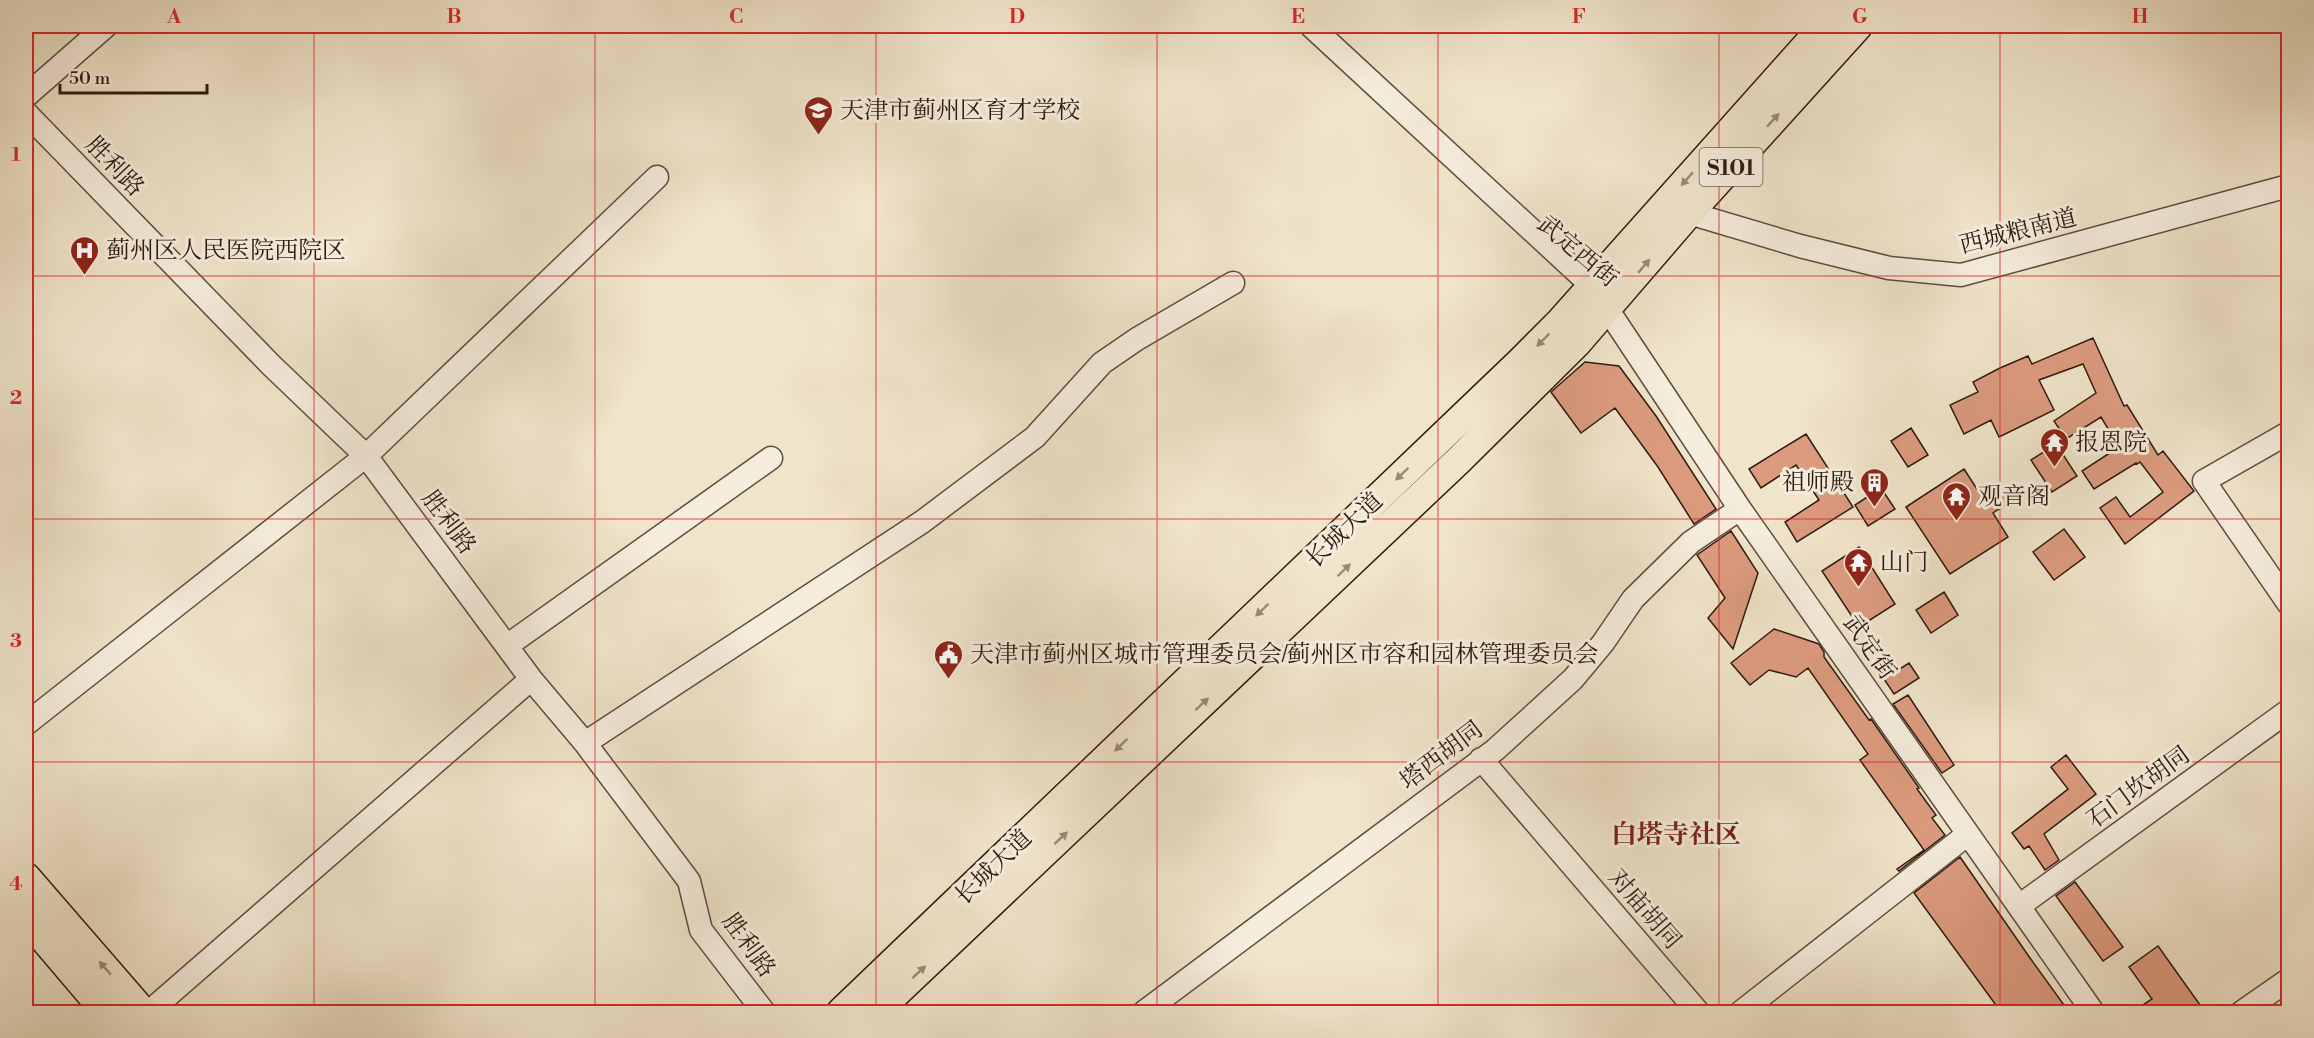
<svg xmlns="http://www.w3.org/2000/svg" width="2314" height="1038" font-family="'Libre Bodoni','Noto Serif SC',serif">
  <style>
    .building { fill: #dc9b7f; stroke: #2f1a0f; stroke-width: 1.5 }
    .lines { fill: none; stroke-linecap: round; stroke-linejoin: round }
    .minor-casing { stroke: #5f4c3e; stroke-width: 25 }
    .major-casing { stroke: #2f1a0f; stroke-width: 31 }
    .minor { stroke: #f5eddd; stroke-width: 22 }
    .major { stroke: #f0e4ca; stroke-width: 28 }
    .oneway { fill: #998976 }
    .grid { fill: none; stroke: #d62828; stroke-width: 1.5; stroke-opacity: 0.55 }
    .labels { text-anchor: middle; stroke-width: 6; stroke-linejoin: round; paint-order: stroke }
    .shield { fill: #f5eddd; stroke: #6a594d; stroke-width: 1.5 }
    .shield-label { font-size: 22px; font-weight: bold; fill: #2f1a0f }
    .poi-label { font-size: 24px; fill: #2f1a0f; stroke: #f5eddd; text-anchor: start }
    .street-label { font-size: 24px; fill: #2f1a0f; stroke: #f5eddd }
    .neighbourhood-label { font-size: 26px; font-weight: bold; fill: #7a1f14; stroke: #f5eddd }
    .neatline { fill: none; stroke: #d62828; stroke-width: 2 }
    .grid-label { font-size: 20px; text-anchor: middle; font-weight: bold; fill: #d62828 }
  </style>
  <rect width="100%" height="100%" fill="#f0e4ca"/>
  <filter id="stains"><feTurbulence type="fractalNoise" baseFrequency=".00333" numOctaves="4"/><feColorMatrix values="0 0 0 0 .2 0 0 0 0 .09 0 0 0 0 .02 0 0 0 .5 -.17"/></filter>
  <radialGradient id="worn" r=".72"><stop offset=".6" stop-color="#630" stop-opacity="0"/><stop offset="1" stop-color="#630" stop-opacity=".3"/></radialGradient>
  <!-- building -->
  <path class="building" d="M 2093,338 L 2124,406 L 2127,405 L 2158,455 L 2163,451 L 2194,491 L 2125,544 L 2100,508 L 2116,497 L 2130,517 L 2163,492 L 2140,462 L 2137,464 L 2136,463 L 2094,489 L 2082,471 L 2119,447 L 2101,417 L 2066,439 L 2054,421 L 2096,393 L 2083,364 L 2039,380 L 2054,410 L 1999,437 L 1991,420 L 1964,434 L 1950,405 L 1978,392 L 1973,382 L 2000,368 L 2028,356 L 2032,364 Z
    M 1585,362 L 1619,366 L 1656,416 L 1716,509 L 1694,524 L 1658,467 L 1615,408 L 1581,433 L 1551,392 Z
    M 1911,428 L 1928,455 L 1908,467 L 1891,441 Z
    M 1806,434 L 1853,507 L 1797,542 L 1785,522 L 1819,500 L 1796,465 L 1761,488 L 1749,469 Z
    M 2056,444 L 2077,476 L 2052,492 L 2031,460 Z
    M 1964,469 L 1984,500 L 2005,486 L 2011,487 L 2015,492 L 2014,499 L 1993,513 L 2008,537 L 1950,574 L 1906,507 Z
    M 1881,488 L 1895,509 L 1868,526 L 1855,505 Z
    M 2064,529 L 2085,557 L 2054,580 L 2033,552 Z
    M 1731,531 L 1758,573 L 1733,649 L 1708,618 L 1725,598 L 1697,555 Z
    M 1859,547 L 1895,604 L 1859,627 L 1822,571 Z
    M 1944,592 L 1958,615 L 1931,633 L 1916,610 Z
    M 1774,629 L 1819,644 L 1824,652 L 1824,657 L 1869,720 L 1871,719 L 1919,788 L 1917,789 L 1936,815 L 1932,818 L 1945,835 L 1899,871 L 1897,869 L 1924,850 L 1860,760 L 1868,754 L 1808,668 L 1796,677 L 1769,670 L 1750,685 L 1731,663 Z
    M 1909,663 L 1919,678 L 1894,694 L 1884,679 Z
    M 1908,695 L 1954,765 L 1942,773 L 1893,704 Z
    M 2066,755 L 2096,794 L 2044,834 L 2059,860 L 2045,870 L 2029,846 L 2024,849 L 2012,833 L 2068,789 L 2051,767 Z
    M 1960,857 L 2030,958 L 2069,1012 L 2001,1012 L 1914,893 Z
    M 2075,882 L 2123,947 L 2103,961 L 2056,896 Z
    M 2158,946 L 2205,1012 L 2132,1012 L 2152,999 L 2129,967 Z"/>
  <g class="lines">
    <defs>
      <path id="minor" d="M 1311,26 L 1592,286 L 1740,509 L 2093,1012
        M 26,96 L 106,26
        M 26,113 L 271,365 L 366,456 L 531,679 L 585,743 L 689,881 L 701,930 L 764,1012
        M 1689,213 L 1800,246 L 1889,268 L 1961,275 L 2288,186
        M 2288,433 L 2204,481 L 2288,603
        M 508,645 L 771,458
        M 26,724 L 366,456 L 657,177
        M 585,743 L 922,522 L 1035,437 L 1102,363 L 1137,339 L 1233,283
        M 1481,759 L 1698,1012
        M 2019,906 L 2288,711
        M 149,1012 L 531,679
        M 1144,1012 L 1495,750 L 1573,679 L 1603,643 L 1633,599 L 1691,542 L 1740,509
        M 1741,1012 L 1968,834
        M 2242,1012 L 2288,980"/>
      <path id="major" d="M 26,877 L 143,1012
        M 26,918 L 106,1012
        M 841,1012 L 1519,363 L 1559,323 L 1824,26
        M 876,1012 L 1459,460 L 1577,343 L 1689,213 L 1858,26"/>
    </defs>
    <!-- minor casing -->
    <use href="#minor" class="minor-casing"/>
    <!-- major casing -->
    <use href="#major" class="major-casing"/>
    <!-- minor -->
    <use href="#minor" class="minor"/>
    <!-- major -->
    <use href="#major" class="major"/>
  </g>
  <!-- one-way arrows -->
  <defs><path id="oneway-solid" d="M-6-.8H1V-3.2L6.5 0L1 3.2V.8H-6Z" transform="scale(1.5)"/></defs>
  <g class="oneway">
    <use href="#oneway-solid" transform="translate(1773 120) rotate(-48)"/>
    <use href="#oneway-solid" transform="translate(1687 179) rotate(132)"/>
    <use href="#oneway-solid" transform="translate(1644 266) rotate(-50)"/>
    <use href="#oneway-solid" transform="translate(1543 340) rotate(135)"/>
    <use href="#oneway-solid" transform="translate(1402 474) rotate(136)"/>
    <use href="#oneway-solid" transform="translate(1344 570) rotate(-44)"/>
    <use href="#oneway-solid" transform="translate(1262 610) rotate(136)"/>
    <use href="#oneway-solid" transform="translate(1202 704) rotate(-43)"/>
    <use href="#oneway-solid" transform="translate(1121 745) rotate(136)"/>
    <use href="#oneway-solid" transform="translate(1061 838) rotate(-43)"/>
    <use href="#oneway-solid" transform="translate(105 968) rotate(-131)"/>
    <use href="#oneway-solid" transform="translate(919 972) rotate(-43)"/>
  </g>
  <!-- grid -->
  <path class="grid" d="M 314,26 L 314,1012M 595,26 L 595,1012M 876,26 L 876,1012M 1157,26 L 1157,1012M 1438,26 L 1438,1012M 1719,26 L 1719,1012M 2000,26 L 2000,1012M 26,276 L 2288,276M 26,519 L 2288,519M 26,762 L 2288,762"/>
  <!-- icons -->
  <defs>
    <symbol id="school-pin" viewBox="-11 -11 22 30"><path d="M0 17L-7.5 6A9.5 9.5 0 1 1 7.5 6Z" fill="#8f2418" stroke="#f5eddd"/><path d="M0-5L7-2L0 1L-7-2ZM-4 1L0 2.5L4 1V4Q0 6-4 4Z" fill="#fff"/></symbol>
    <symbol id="hospital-pin" viewBox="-11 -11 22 30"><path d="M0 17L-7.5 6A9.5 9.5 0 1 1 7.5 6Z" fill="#8f2418" stroke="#f5eddd"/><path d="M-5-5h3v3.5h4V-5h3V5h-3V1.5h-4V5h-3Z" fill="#fff"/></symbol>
    <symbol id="temple-pin" viewBox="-11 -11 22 30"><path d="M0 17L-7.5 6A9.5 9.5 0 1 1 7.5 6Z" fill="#8f2418" stroke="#f5eddd"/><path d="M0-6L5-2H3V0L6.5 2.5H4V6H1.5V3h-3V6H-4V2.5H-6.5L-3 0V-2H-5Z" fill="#fff"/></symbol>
    <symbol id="building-pin" viewBox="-11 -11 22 30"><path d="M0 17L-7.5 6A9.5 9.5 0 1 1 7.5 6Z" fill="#8f2418" stroke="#f5eddd"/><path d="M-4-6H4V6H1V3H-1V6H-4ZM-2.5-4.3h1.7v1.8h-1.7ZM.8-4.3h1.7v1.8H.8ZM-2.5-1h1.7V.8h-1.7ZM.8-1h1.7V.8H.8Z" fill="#fff"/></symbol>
    <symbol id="civic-pin" viewBox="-11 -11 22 30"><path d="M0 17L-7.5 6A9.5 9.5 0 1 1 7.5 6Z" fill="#8f2418" stroke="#f5eddd"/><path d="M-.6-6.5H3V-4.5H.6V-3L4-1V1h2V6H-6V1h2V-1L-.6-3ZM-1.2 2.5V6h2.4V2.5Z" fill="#fff"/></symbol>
  </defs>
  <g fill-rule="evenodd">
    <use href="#school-pin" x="802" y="94" width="33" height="45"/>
    <use href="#hospital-pin" x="68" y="234" width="33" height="45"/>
    <use href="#temple-pin" x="2038" y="426" width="33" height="45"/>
    <use href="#building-pin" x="1858" y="466" width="33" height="45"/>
    <use href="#temple-pin" x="1940" y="480" width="33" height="45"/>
    <use href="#temple-pin" x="1842" y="546" width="33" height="45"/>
    <use href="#civic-pin" x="932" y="638" width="33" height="45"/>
  </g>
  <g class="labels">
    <!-- shield labels -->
    <rect class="shield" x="1699.5" y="148" width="63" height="38" rx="4.5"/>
    <g class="shield-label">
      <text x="1731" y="175">S101</text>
    </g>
    <!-- poi labels -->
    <g class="poi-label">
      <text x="840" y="118">天津市蓟州区育才学校</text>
      <text x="106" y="258">蓟州区人民医院西院区</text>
      <text x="2075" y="450">报恩院</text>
      <text x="1854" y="490" text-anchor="end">祖师殿</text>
      <text x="1978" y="504">观音阁</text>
      <text x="1880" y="570">山门</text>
      <text x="970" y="662">天津市蓟州区城市管理委员会/蓟州区市容和园林管理委员会</text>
    </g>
    <!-- street labels -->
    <g class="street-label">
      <text transform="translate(115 166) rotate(46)" y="8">胜利路</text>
      <text transform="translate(2018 231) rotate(-14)" y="8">西城粮南道</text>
      <text transform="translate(1578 251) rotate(40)" y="8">武定西街</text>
      <text transform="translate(449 522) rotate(53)" y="8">胜利路</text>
      <text transform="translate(1344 530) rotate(-44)" y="8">长城大道</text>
      <text transform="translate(1870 647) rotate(55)" y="8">武定街</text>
      <text transform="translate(1441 755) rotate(-37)" y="8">塔西胡同</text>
      <text transform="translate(2138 787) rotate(-36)" y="8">石门坎胡同</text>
      <text transform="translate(993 867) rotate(-44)" y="8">长城大道</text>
      <text transform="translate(1645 909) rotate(49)" y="8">对庙胡同</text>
      <text transform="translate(749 945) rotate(54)" y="8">胜利路</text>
    </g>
    <!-- neighbourhood labels -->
    <g class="neighbourhood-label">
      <text x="1676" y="843">白塔寺社区</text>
    </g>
  </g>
  <!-- margin -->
  <rect width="2314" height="1038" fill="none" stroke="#f0e4ca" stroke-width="66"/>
  <!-- scale -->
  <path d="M60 84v9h147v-9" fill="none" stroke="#2f1a0f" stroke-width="3"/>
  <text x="69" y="84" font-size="18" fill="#2f1a0f" stroke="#f5eddd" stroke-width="4.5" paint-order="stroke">50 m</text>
  <rect x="33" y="33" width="2248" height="972" class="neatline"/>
  <g class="grid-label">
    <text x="174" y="23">A</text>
    <text x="454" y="23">B</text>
    <text x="736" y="23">C</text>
    <text x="1017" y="23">D</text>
    <text x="1298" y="23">E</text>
    <text x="1579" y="23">F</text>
    <text x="1860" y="23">G</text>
    <text x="2140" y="23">H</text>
    <text x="16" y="161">1</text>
    <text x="16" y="404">2</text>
    <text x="16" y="647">3</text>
    <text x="16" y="890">4</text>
  </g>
  <rect width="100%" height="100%" filter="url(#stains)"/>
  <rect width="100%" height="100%" fill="url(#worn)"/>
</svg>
